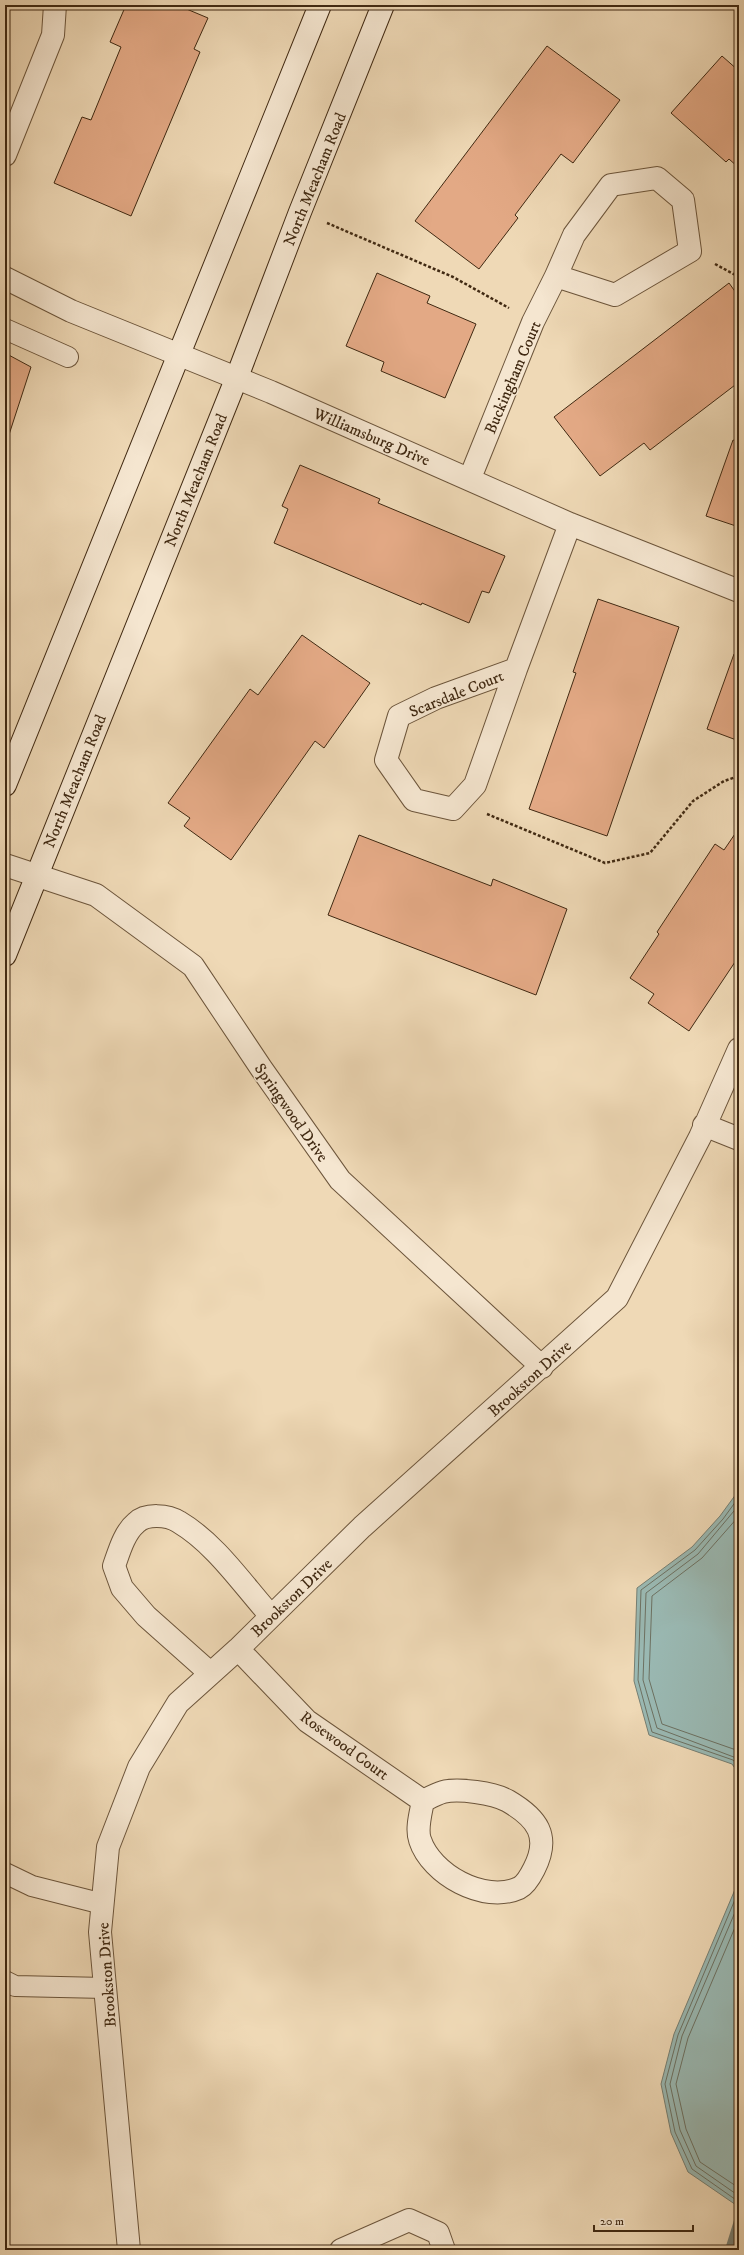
<svg xmlns="http://www.w3.org/2000/svg" width="744" height="2255" font-family="'IM FELL DW Pica',serif">
  <style>
    .water { fill: #9ab9b3; stroke: #767f73 }
    .lines { fill: none; stroke-linecap: round; stroke-linejoin: round }
    .shore { stroke: #6d7162; stroke-width: 1 }
    .stream { stroke: #767f73; stroke-width: 10 }
    .building { fill: #e3a985; stroke: #402912 }
    .lane-casing { stroke: #6c553b; stroke-width: 22 }
    .street-casing { stroke: #6c553b; stroke-width: 24 }
    .secondary-casing { stroke: #402912; stroke-width: 24 }
    .path { stroke: #402912; stroke-width: 2.5; stroke-dasharray: 3 2; stroke-linecap: butt }
    .lane { stroke: #f5e6d0; stroke-width: 20 }
    .street { stroke: #f5e6d0; stroke-width: 22 }
    .secondary { stroke: #f5e6d0; stroke-width: 22 }
    .labels { text-anchor: middle; stroke-width: 3; stroke-linejoin: round; paint-order: stroke }
    .street-label { font-size: 16px; fill: #402912; stroke: #f5e6d0 }
  </style>
  <rect width="100%" height="100%" fill="#efd9b6"/>
  <filter id="stains"><feTurbulence type="fractalNoise" baseFrequency=".005" numOctaves="4"/><feColorMatrix values="0 0 0 0 .2 0 0 0 0 .09 0 0 0 0 .02 0 0 0 .5 -.17"/></filter>
  <radialGradient id="worn" r=".72"><stop offset=".6" stop-color="#630" stop-opacity="0"/><stop offset="1" stop-color="#630" stop-opacity=".3"/></radialGradient>
  <!-- water -->
  <path class="water" d="M 739,1490 L 739,1774 L 732,1764 L 649,1735 L 634,1681 L 637,1588 L 692,1547 L 720,1516 Z
    M 739,1880 L 739,2207 L 688,2172 L 671,2133 L 661,2084 L 674,2034 Z"/>
  <g class="lines">
    <!-- shore -->
    <path class="shore" d="M 739,1497 L 723,1519 L 695,1550 L 641,1590 L 638,1680 L 652,1732 L 733,1760 L 739,1767
      M 739,1505 L 698,1554 L 646,1593 L 643,1680 L 657,1728 L 739,1759
      M 739,1516 L 702,1558 L 652,1596 L 649,1679 L 662,1724 L 739,1751
      M 739,1890 L 678,2035 L 665,2084 L 675,2132 L 692,2169 L 739,2202
      M 739,1903 L 682,2036 L 670,2084 L 680,2130 L 696,2166 L 739,2196
      M 739,1918 L 688,2038 L 676,2084 L 686,2129 L 700,2162 L 739,2188"/>
    <!-- stream -->
    <path class="stream" d="M 730,2250 L 739,2221"/>
  </g>
  <!-- building -->
  <path class="building" d="M 126,5 L 177,5 L 208,18 L 194,49 L 200,52 L 131,216 L 54,183 L 82,117 L 91,120 L 121,47 L 110,42 Z
    M 547,46 L 620,100 L 573,163 L 561,154 L 515,215 L 518,218 L 479,269 L 415,221 Z
    M 722,56 L 739,71 L 739,168 L 729,159 L 726,162 L 671,113 Z
    M 377,273 L 430,296 L 427,303 L 476,324 L 445,398 L 381,371 L 384,362 L 346,346 Z
    M 729,283 L 739,297 L 739,382 L 650,450 L 644,443 L 600,476 L 554,417 Z
    M 5,353 L 31,367 L 5,447 Z
    M 733,440 L 739,442 L 739,527 L 706,516 Z
    M 300,465 L 380,499 L 378,503 L 505,556 L 489,593 L 482,591 L 469,623 L 422,603 L 421,605 L 274,543 L 288,509 L 282,506 Z
    M 598,599 L 679,627 L 607,836 L 529,809 L 576,673 L 573,672 Z
    M 302,635 L 370,683 L 324,748 L 315,741 L 231,860 L 184,826 L 190,818 L 168,803 L 250,689 L 258,695 Z
    M 734,654 L 739,656 L 739,741 L 707,729 Z
    M 739,828 L 739,956 L 689,1031 L 648,1003 L 654,994 L 630,978 L 659,934 L 657,932 L 715,844 L 724,850 Z
    M 359,835 L 491,886 L 493,879 L 567,909 L 536,995 L 328,915 Z"/>
  <g class="lines">
    <defs>
      <path id="lane" d="M 5,329 L 68,357
        M 5,1873 L 32,1886 L 103,1904
        M 5,1981 L 15,1986 L 105,1988"/>
      <path id="street" d="M 5,155 L 53,35 L 55,5
        M 5,278 L 71,311 L 271,392 L 570,524 L 739,591
        M 470,478 L 533,322 L 556,276 L 615,295 L 690,251 L 683,200 L 657,178 L 611,185 L 574,235 L 556,276
        M 516,669 L 475,785 L 453,809 L 414,800 L 386,760 L 399,716 L 436,698 L 516,669 L 570,524
        M 5,865 L 96,895 L 193,966 L 261,1068 L 340,1180 L 542,1367
        M 704,1125 L 739,1139
        M 238,1649 L 307,1721 L 423,1801 C 429,1798 436,1794 443,1792 C 458,1788 494,1793 508,1801 C 537,1818 551,1836 534,1869 C 531,1875 525,1885 519,1888 C 484,1904 431,1874 420,1840 C 416,1829 421,1812 423,1801
        M 210,1673 L 146,1616 L 122,1588 L 114,1566 C 119,1552 124,1533 136,1523 C 146,1513 168,1515 179,1522 C 216,1544 243,1585 271,1616
        M 129,2250 L 100,1932 L 108,1847 L 139,1767 L 178,1703 L 238,1649 L 362,1527 L 617,1298 L 700,1137 L 739,1049
        M 341,2250 L 409,2220 L 438,2233 L 444,2250"/>
      <path id="secondary" d="M 5,785 L 320,5
        M 5,955 L 237,377 L 300,212 L 383,5"/>
    </defs>
    <!-- lane casing -->
    <use href="#lane" class="lane-casing"/>
    <!-- street casing -->
    <use href="#street" class="street-casing"/>
    <!-- secondary casing -->
    <use href="#secondary" class="secondary-casing"/>
    <!-- path -->
    <path class="path" d="M 327,223 L 453,277 L 509,308
      M 715,264 L 739,277
      M 487,814 L 605,863 L 650,853 L 693,801 L 724,781 L 739,776"/>
    <!-- lane -->
    <use href="#lane" class="lane"/>
    <!-- street -->
    <use href="#street" class="street"/>
    <!-- secondary -->
    <use href="#secondary" class="secondary"/>
  </g>
  <g class="labels">
    <!-- street labels -->
    <g class="street-label">
      <text transform="translate(314 179) rotate(-68)" y="6">North Meacham Road</text>
      <text transform="translate(512 377) rotate(-67)" y="6">Buckingham Court</text>
      <text transform="translate(372 436) rotate(23)" y="6">Williamsburg Drive</text>
      <text transform="translate(195 480) rotate(-68)" y="6">North Meacham Road</text>
      <text transform="translate(456 693) rotate(-22)" y="6">Scarsdale Court</text>
      <text transform="translate(74 781) rotate(-68)" y="6">North Meacham Road</text>
      <text transform="translate(292 1112) rotate(55)" y="6">Springwood Drive</text>
      <text transform="translate(529 1378) rotate(-42)" y="6">Brookston Drive</text>
      <text transform="translate(291 1597) rotate(-44)" y="6">Brookston Drive</text>
      <text transform="translate(345 1745) rotate(36)" y="6">Rosewood Court</text>
      <text transform="translate(106 1975) rotate(-94)" y="6">Brookston Drive</text>
    </g>
  </g>
  <!-- margin -->
  <rect width="744" height="2255" fill="none" stroke="#efd9b6" stroke-width="20"/>
  <rect x="6" y="6" width="732" height="2243" fill="none" stroke="#402912" stroke-width="2"/>
  <rect x="10" y="10" width="724" height="2235" fill="none" stroke="#402912"/>
  <!-- scale -->
  <path d="M594 2225v6h99v-6" fill="none" stroke="#402912" stroke-width="2"/>
  <text x="600" y="2225" font-size="12" fill="#402912" stroke="#f5e6d0" stroke-width="3" paint-order="stroke">20 m</text>
  <rect width="100%" height="100%" filter="url(#stains)"/>
  <rect width="100%" height="100%" fill="url(#worn)"/>
</svg>
